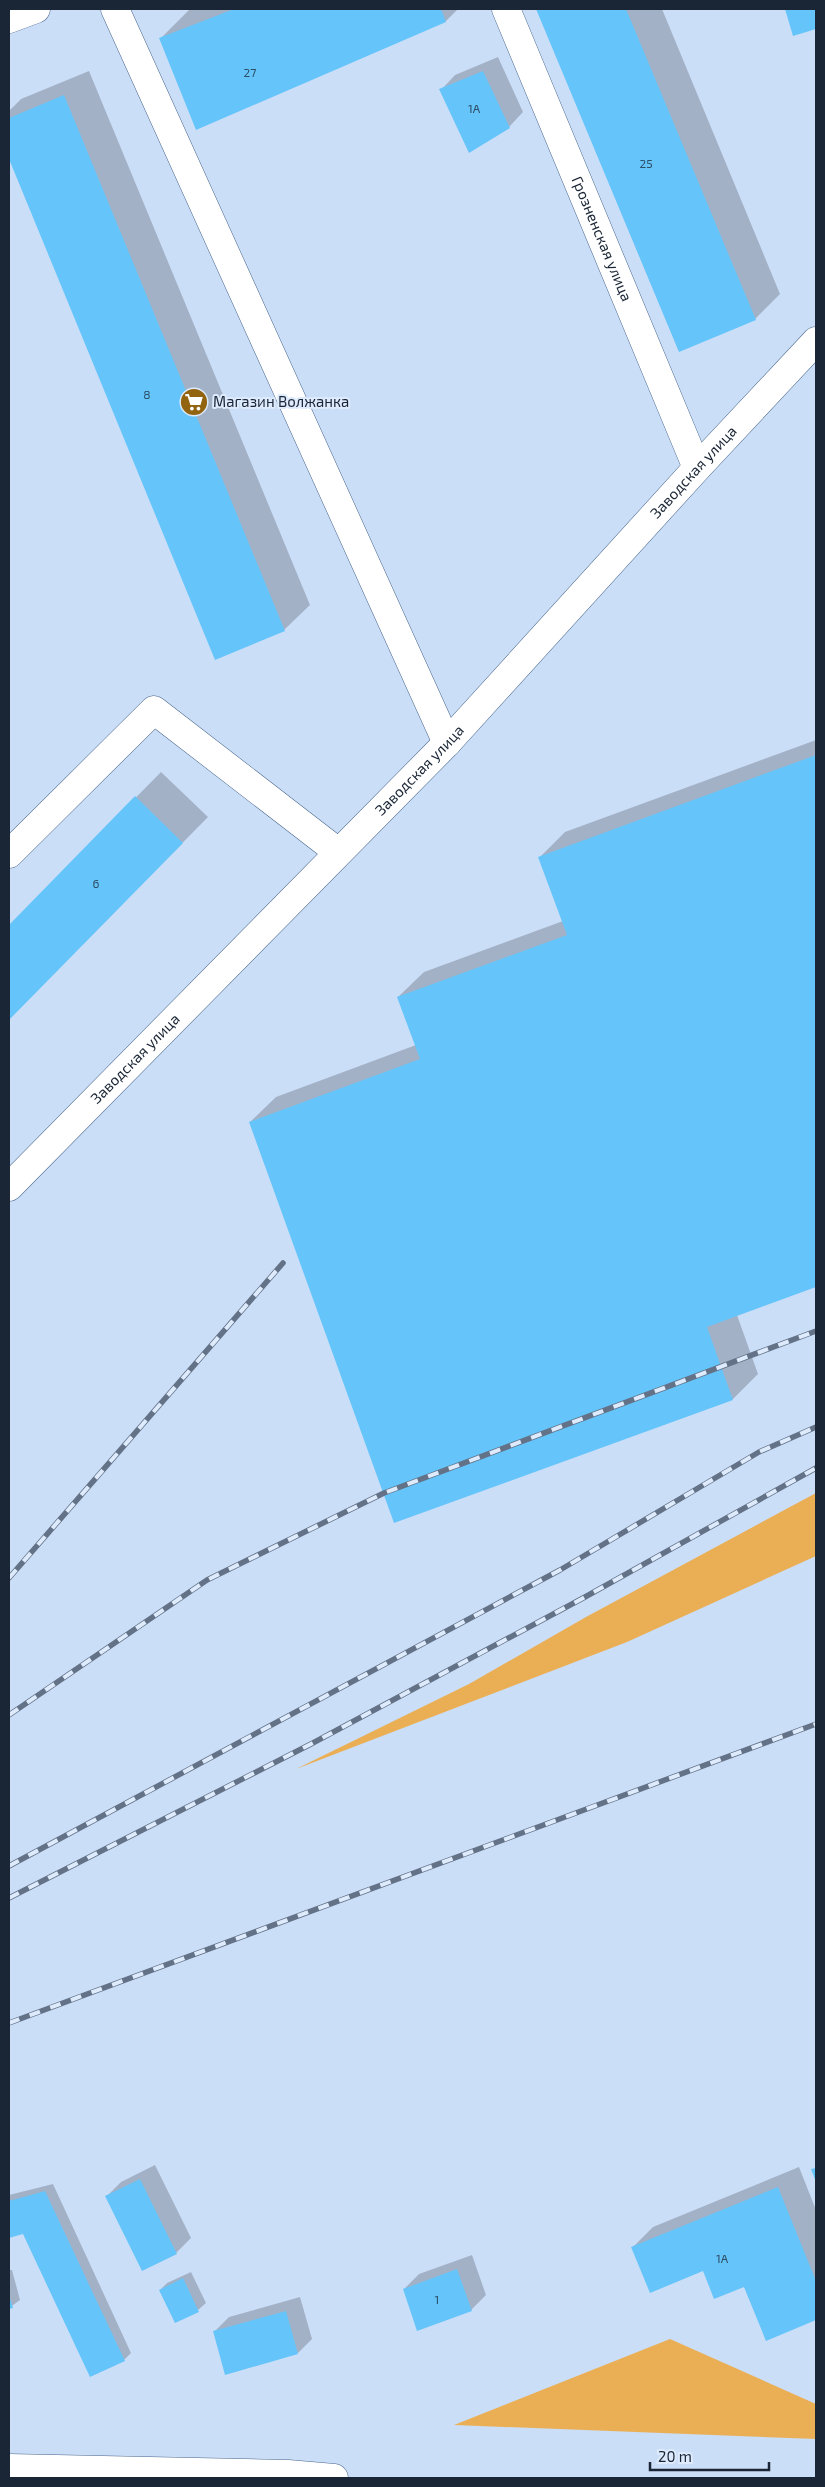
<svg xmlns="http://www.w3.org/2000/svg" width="825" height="2487" font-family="'Exo 2',sans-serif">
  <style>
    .green { fill: #eaaf55 }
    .shadow { fill: #0003 }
    .building { fill: #65c5fa }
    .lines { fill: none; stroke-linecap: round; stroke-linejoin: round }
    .minor-casing { stroke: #4a678c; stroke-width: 29 }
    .minor { stroke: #fff; stroke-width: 28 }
    .rail-casing { stroke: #637286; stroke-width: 5.5 }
    .rail { stroke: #deebfd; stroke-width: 4; stroke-dasharray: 11; stroke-linecap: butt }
    .labels { text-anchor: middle; stroke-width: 4; stroke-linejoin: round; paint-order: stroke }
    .number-label { font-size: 12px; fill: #2d4e67 }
    .street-label { font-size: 15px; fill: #1a2636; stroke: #deebfd }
    .poi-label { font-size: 15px; fill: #1a2636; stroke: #deebfd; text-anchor: start }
  </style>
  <rect width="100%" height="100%" fill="#cbdef8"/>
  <!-- green -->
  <path class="green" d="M 816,1493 L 816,1556 L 627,1642 L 296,1769 L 469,1684 L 586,1617 Z
    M 670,2339 L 816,2404 L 816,2439 L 454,2425 Z"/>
  <!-- shadow -->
  <path class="shadow" d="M 190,9 L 458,9 L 446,21 L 161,38 Z
    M 537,9 L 662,9 L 780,294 L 755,319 L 679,351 Z
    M 498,57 L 523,112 L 509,127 L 441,90 L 455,75 Z
    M 89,71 L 310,605 L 284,630 L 216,658 L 9,155 L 9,111 L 21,99 Z
    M 816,740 L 816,1286 L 737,1315 L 758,1374 L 733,1399 L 395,1522 L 250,1122 L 276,1097 L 416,1045 L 398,997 L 424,972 L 563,921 L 540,857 L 565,832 Z
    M 161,772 L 208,817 L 9,1019 L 9,926 Z
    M 155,2165 L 191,2238 L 176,2253 L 142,2269 L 107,2196 L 121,2182 Z
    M 799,2167 L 816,2210 L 816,2319 L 766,2339 L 744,2286 L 704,2270 L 633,2247 L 653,2227 Z
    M 53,2184 L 131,2353 L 124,2360 L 24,2233 L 9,2236 L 9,2195 Z
    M 472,2255 L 486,2295 L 471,2310 L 404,2289 L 419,2274 Z
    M 9,2270 L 12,2270 L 20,2300 L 9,2308 Z
    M 191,2272 L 206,2303 L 198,2310 L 175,2322 L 160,2290 L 167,2283 Z
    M 300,2297 L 312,2339 L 298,2353 L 214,2332 L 229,2317 Z"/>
  <!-- building -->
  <path class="building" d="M 234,9 L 441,9 L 446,22 L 196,130 L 159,38 Z
    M 536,9 L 626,9 L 756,320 L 679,352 Z
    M 785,9 L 816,9 L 816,29 L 793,36 Z
    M 483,71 L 510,128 L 469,153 L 439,89 Z
    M 64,95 L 285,631 L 215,660 L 9,159 L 9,118 Z
    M 816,755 L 816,1287 L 707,1327 L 733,1400 L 394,1523 L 249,1122 L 420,1059 L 397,997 L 567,935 L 538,857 Z
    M 135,796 L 183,843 L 9,1020 L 9,925 Z
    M 816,2168 L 816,2182 L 811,2169 Z
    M 140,2179 L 177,2254 L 142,2271 L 105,2196 Z
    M 778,2187 L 816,2281 L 816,2320 L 766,2341 L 744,2287 L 714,2299 L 703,2271 L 650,2293 L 631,2247 Z
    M 45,2191 L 125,2361 L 90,2377 L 23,2234 L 9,2238 L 9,2201 Z
    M 457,2269 L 472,2311 L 417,2331 L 403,2289 Z
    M 183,2278 L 199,2312 L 175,2323 L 159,2290 Z
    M 9,2295 L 13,2308 L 9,2309 Z
    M 286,2311 L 298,2354 L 225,2375 L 213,2331 Z"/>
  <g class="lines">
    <defs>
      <g id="minor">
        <path d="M 115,9 L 447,743"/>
        <path id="s1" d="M 506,9 L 697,468"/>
        <path d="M 9,19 L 36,9"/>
        <path d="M 9,854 L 154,710 L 338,852"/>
        <path id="s2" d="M 9,1187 L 447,743 L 697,468 L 816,341"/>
        <path d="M 9,2468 L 288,2474 L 334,2478"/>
      </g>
    </defs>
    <!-- minor casing -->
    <use href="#minor" class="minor-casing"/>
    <!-- minor -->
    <use href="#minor" class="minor"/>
    <defs>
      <path id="rail" d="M 9,1578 L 283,1263
        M 9,1715 L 207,1580 L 384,1493 L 816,1331
        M 9,1866 L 560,1570 L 759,1452 L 816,1427
        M 9,1898 L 311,1744 L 585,1597 L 816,1468
        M 9,2023 L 816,1724"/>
    </defs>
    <!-- rail casing -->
    <use href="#rail" class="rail-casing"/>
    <!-- rail -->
    <use href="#rail" class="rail"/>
  </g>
  <!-- icons -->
  <defs>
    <symbol id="supermarket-disc" viewBox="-11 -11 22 22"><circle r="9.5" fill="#926410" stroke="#deebfd"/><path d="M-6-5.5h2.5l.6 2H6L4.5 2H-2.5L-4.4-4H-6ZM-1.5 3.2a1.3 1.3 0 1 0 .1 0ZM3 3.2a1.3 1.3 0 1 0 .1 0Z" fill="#fff"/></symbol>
  </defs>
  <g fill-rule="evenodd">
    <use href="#supermarket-disc" x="178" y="386" width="32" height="32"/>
  </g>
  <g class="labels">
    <!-- number labels -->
    <g class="number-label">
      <text x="250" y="77">27</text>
      <text x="474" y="113">1А</text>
      <text x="646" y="168">25</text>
      <text x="147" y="399">8</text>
      <text x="96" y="888">6</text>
      <text x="722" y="2263">1А</text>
      <text x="437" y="2304">1</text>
    </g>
    <!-- street labels -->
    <g class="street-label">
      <text dy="5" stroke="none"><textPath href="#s1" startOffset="249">Грозненская улица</textPath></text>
      <text dy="5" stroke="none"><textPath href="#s2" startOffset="990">Заводская улица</textPath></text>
      <text dy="5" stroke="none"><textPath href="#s2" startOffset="585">Заводская улица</textPath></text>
      <text dy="5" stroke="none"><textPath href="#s2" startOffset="180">Заводская улица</textPath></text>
    </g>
    <!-- poi labels -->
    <g class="poi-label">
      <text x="213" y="407">Магазин Волжанка</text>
    </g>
  </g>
  <!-- border -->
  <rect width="825" height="2487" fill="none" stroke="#1a2636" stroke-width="20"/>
  <!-- scale -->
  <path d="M650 2462v8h119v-8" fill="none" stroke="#1a2636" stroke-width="2.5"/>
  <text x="658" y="2462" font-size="15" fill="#1a2636" stroke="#deebfd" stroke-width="4" paint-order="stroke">20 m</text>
</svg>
